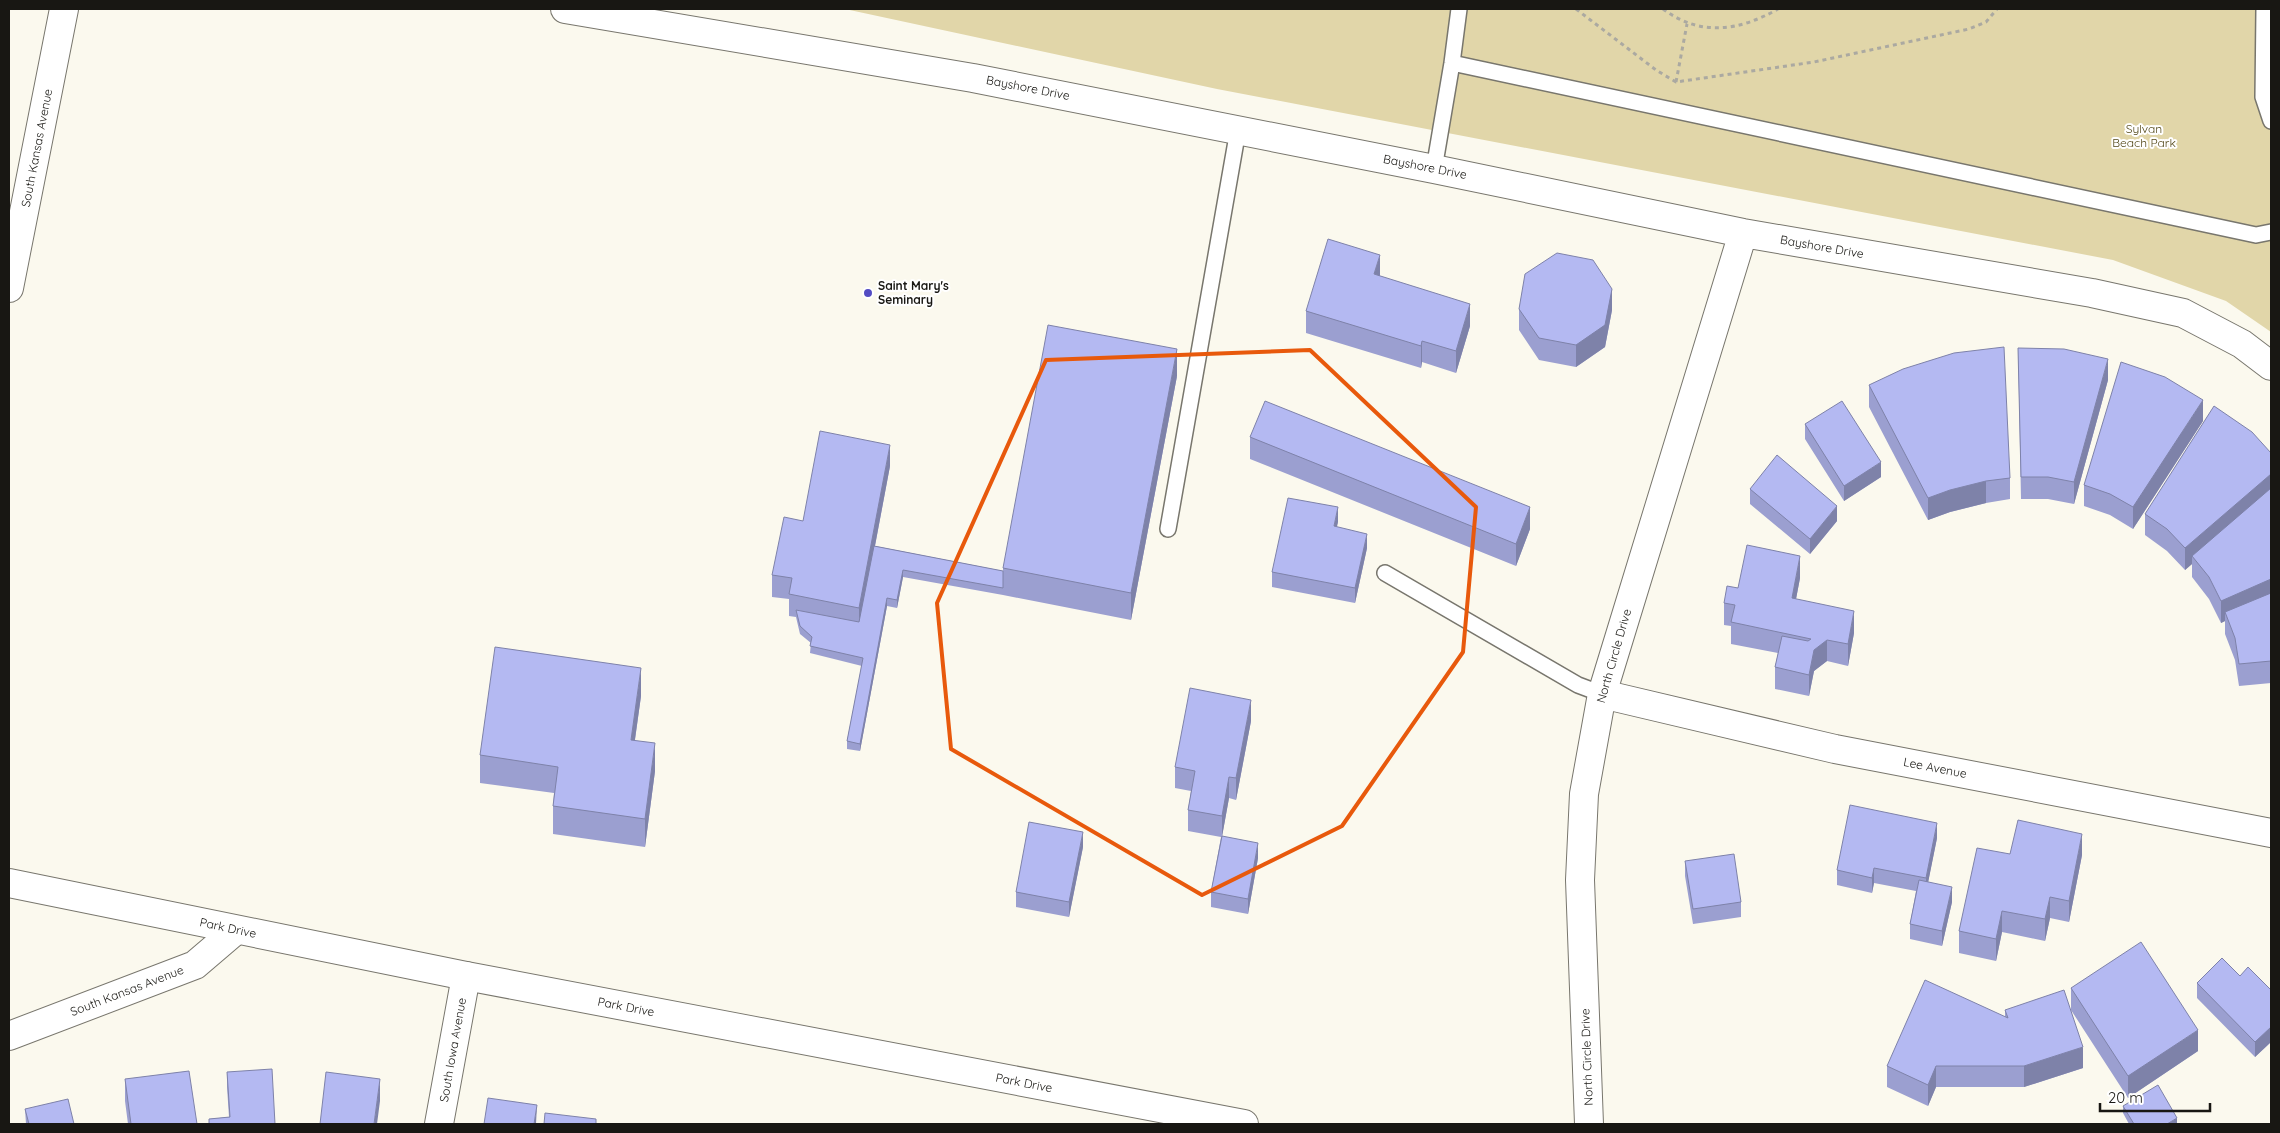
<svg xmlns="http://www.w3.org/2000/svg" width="2280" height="1133" font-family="Quicksand,sans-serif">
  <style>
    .green { fill: #e1d6a9 }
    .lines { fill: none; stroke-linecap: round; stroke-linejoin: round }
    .service-casing { stroke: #78766d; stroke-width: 18 }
    .minor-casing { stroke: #78766d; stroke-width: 30 }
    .tertiary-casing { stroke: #78766d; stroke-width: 30 }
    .path { stroke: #aba9a1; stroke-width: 3; stroke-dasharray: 4 4; stroke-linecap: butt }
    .service { stroke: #fff; stroke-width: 15 }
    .minor { stroke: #fff; stroke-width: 28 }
    .tertiary { stroke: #fff; stroke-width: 28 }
    .wall { fill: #9b9fd0 }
    .shaded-wall { fill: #7e82a9 }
    .building { fill: #b4b9f2; stroke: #7e82a9 }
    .marked { fill: none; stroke: #e8590c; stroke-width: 4; stroke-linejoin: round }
    .poi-dot { fill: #534cc3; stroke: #fff; stroke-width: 2 }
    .labels { text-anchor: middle; stroke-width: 4; stroke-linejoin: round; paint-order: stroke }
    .street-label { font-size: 12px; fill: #181713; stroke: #fff }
    .park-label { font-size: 12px; fill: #54491a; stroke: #fff }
    .poi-label { font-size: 12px; font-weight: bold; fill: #181713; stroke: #fff; text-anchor: start }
  </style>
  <rect width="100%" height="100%" fill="#fbf9ee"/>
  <!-- green -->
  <path class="green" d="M 845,9 L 2271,9 L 2271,332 L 2226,301 L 2113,260 L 1217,89 Z"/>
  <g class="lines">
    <defs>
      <path id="service" d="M 2264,9 L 2263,97 L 2271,121
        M 1452,63 L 2256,235 L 2271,232
        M 1434,169 L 1452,63 L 1459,9
        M 1168,529 L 1238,130
        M 1385,573 L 1578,685 L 1602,694"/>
      <path id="minor" d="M 565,9 L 973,78 L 1434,169 L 1743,233 L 2092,293 L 2183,313 L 2242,344 L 2271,366
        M 9,288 L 64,9
        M 1602,694 L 1835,749 L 2271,833
        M 9,1036 L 195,965 L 236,930
        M 439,1124 L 466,976
        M 1589,1124 L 1580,880 L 1584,794 L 1602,694 L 1743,233"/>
      <path id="tertiary" d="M 9,883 L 466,976 L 1244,1124"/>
    </defs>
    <!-- service casing -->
    <use href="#service" class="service-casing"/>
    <!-- minor casing -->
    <use href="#minor" class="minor-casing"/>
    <!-- tertiary casing -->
    <use href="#tertiary" class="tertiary-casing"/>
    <!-- path -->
    <path class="path" d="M 1576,9 L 1656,70 L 1676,82 L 1814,62 L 1969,29 L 1986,22 L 1997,9
      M 1663,9 C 1701,37 1739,31 1778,9
      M 1676,82 L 1687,24"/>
    <!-- service -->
    <use href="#service" class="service"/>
    <!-- minor -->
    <use href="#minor" class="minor"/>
    <!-- tertiary -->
    <use href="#tertiary" class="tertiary"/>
  </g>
  <!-- wall -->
  <path class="wall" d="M 1380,276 L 1470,326 L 1456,373 L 1422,362 L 1421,368 L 1306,333 L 1306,311 Z
    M 1519,309 L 1612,310 L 1605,347 L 1576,367 L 1539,360 L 1519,330 Z
    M 2018,348 L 2108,380 L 2074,504 L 2048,499 L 2021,499 Z
    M 1177,376 L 1131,620 L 1003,595 L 903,577 L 897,608 L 887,606 L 860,751 L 847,749 L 847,741 L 862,666 L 810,653 L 811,643 L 800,634 L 796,617 L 789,616 L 789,599 L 772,597 L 772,575 L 803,521 L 890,466 L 875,546 L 1003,571 L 1003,568 Z
    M 1869,385 L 2010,478 L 2010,499 L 1986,503 L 1950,512 L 1928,520 L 1869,407 Z
    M 2203,421 L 2133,529 L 2110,515 L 2084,506 L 2084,485 Z
    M 1805,424 L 1881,477 L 1844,501 L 1805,439 Z
    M 1250,437 L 1530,529 L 1516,566 L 1250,459 Z
    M 2271,453 L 2271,683 L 2239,686 L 2235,660 L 2225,634 L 2225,621 L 2221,623 L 2209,599 L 2192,577 L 2192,564 L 2185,570 L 2167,551 L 2145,535 L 2145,514 Z
    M 1750,489 L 1837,521 L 1810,554 L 1750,504 Z
    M 1338,522 L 1336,527 L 1367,548 L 1355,603 L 1272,587 L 1272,572 Z
    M 1800,578 L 1796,599 L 1854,633 L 1848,666 L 1827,661 L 1814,671 L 1809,696 L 1775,689 L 1775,667 L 1778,653 L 1731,644 L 1731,626 L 1724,625 L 1724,603 L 1738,588 Z
    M 641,696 L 635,740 L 655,771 L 645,847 L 553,834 L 553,806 L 554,793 L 480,783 L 480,755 Z
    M 1251,721 L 1236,800 L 1229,798 L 1222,836 L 1258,858 L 1248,914 L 1211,907 L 1211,892 L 1221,837 L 1188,831 L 1188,810 L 1191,791 L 1175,788 L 1175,767 Z
    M 1937,838 L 1928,882 L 1952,902 L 1942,946 L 1910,939 L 1910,924 L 1916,891 L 1874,883 L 1872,893 L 1837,885 L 1837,870 Z
    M 1083,847 L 1069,917 L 1016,907 L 1016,892 Z
    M 2010,854 L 2082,855 L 2069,922 L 2050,918 L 2045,941 L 2002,932 L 1996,961 L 1959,953 L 1959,931 Z
    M 1685,861 L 1741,902 L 1741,917 L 1693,924 L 1685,876 Z
    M 2240,976 L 2271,990 L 2271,1042 L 2255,1057 L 2197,998 L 2197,983 Z
    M 2071,988 L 2198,1051 L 2128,1098 L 2071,1010 L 2083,1068 L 2024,1087 L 1936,1087 L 1928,1106 L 1887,1087 L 1887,1066 L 2005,1017 L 2005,1010 L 2071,1010 Z
    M 227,1072 L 275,1124 L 209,1124 L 209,1119 L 229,1117 L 227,1087 Z
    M 125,1079 L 197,1124 L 128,1124 L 125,1101 Z
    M 2123,1106 L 2177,1124 L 2129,1124 L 2123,1113 Z
    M 25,1109 L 74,1124 L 26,1124 Z"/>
  <!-- shaded-wall -->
  <path class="shaded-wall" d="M 1380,255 L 1380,277 L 1374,274 Z
    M 1612,289 L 1612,310 L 1605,347 L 1576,367 L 1576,345 Z
    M 1470,304 L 1470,326 L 1456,373 L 1456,351 Z
    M 1422,341 L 1422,362 L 1421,368 L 1421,346 Z
    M 1177,349 L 1177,376 L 1131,620 L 1131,593 Z
    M 2108,359 L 2108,380 L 2074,504 L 2074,482 Z
    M 2203,400 L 2203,421 L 2133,529 L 2133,507 Z
    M 890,445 L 890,466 L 859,630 L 859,608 Z
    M 1881,462 L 1881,477 L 1844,501 L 1844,486 Z
    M 2271,474 L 2271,496 L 2192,556 L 2192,564 L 2185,570 L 2185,548 Z
    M 1986,481 L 1986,503 L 1950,512 L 1928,520 L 1928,498 L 1950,490 Z
    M 1837,506 L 1837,521 L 1810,554 L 1810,539 Z
    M 1338,507 L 1338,522 L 1334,541 L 1334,526 Z
    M 1530,507 L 1530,529 L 1516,566 L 1516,544 Z
    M 1367,534 L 1367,548 L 1355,603 L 1355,588 Z
    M 1800,556 L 1800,578 L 1792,620 L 1792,598 Z
    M 903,570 L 903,577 L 897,608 L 897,600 Z
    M 2271,579 L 2271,601 L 2225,612 L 2225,621 L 2221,623 L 2221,601 Z
    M 887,598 L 887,606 L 860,751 L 860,744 Z
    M 1854,611 L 1854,633 L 1848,666 L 1848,644 Z
    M 1827,640 L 1827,661 L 1814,671 L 1809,696 L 1809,675 L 1814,650 Z
    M 641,668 L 641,696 L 631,767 L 631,740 Z
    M 1251,700 L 1251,721 L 1236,800 L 1236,778 Z
    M 655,743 L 655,771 L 645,847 L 645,819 Z
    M 1229,777 L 1229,798 L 1222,837 L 1222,816 Z
    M 1937,823 L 1937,838 L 1926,893 L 1926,878 Z
    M 1083,832 L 1083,847 L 1069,917 L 1069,902 Z
    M 2082,834 L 2082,855 L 2069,922 L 2069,901 Z
    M 1258,843 L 1258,858 L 1248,914 L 1248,899 Z
    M 1874,868 L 1874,883 L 1872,893 L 1872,878 Z
    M 1952,887 L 1952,902 L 1942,946 L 1942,931 Z
    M 2050,897 L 2050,918 L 2045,941 L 2045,919 Z
    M 2002,911 L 2002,932 L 1996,961 L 1996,939 Z
    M 2271,1027 L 2271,1042 L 2255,1057 L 2255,1042 Z
    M 2198,1030 L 2198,1051 L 2128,1098 L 2128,1076 Z
    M 2083,1047 L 2083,1068 L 2024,1087 L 2024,1066 Z
    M 1936,1066 L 1936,1087 L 1928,1106 L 1928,1085 Z
    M 380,1079 L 380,1101 L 377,1124 L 374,1124 Z
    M 537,1105 L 536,1124 L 534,1124 Z
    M 2177,1118 L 2177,1124 L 2167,1124 Z"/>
  <!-- building -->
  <path class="building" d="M 1328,239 L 1380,255 L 1374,274 L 1470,304 L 1456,351 L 1422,341 L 1421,346 L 1306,311 Z
    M 1557,253 L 1593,260 L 1612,289 L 1605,325 L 1576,345 L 1539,338 L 1519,309 L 1525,274 Z
    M 1048,325 L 1177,349 L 1131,593 L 1003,568 Z
    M 2004,347 L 2010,478 L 1986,481 L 1950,490 L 1928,498 L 1869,385 L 1903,369 L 1954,353 Z
    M 2018,348 L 2064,349 L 2108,359 L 2074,482 L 2048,477 L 2021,477 Z
    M 2121,362 L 2165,377 L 2203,400 L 2133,507 L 2110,494 L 2084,485 Z
    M 1265,401 L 1530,507 L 1516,544 L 1250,437 Z
    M 1842,401 L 1881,462 L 1844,486 L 1805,424 Z
    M 2214,406 L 2252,432 L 2271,453 L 2271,474 L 2185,548 L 2167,529 L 2145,514 Z
    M 820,431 L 890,445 L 859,608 L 789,594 L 792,578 L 772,575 L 784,517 L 803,521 Z
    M 1777,455 L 1837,506 L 1810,539 L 1750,489 Z
    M 2271,488 L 2271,579 L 2221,601 L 2209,577 L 2192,556 Z
    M 1288,498 L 1338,507 L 1334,526 L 1367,534 L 1355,588 L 1272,572 Z
    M 1747,545 L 1800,556 L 1792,598 L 1854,611 L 1848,644 L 1827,640 L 1814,650 L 1809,675 L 1775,667 L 1782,636 L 1808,641 L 1811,639 L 1731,622 L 1735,605 L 1724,603 L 1727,586 L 1738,588 Z
    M 874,546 L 1003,571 L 1003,588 L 903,570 L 897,600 L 887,598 L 860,744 L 847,741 L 863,658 L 810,646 L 812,637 L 800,626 L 796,610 L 859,622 Z
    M 2271,593 L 2271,661 L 2239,664 L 2235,638 L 2225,612 Z
    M 495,647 L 641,668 L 631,740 L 655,743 L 645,819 L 553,806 L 558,767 L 480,755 Z
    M 1190,688 L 1251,700 L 1236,778 L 1229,777 L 1222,816 L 1188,810 L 1195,771 L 1175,767 Z
    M 1850,805 L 1937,823 L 1926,878 L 1874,868 L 1872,878 L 1837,870 Z
    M 2018,820 L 2082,834 L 2069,901 L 2050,897 L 2045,919 L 2002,911 L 1996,939 L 1959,931 L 1977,848 L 2010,854 Z
    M 1029,822 L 1083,832 L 1069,902 L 1016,892 Z
    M 1222,836 L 1258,843 L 1248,899 L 1211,892 Z
    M 1734,854 L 1741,902 L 1693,909 L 1685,861 Z
    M 1919,880 L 1952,887 L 1942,931 L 1910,924 Z
    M 2141,942 L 2198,1030 L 2128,1076 L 2071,988 Z
    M 2222,958 L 2240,976 L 2248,967 L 2271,990 L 2271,1027 L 2255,1042 L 2197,983 Z
    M 1925,980 L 2008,1018 L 2005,1010 L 2064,990 L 2083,1047 L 2024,1066 L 1936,1066 L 1928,1085 L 1887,1066 Z
    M 272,1069 L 275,1124 L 209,1124 L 209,1119 L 230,1117 L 227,1072 Z
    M 189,1071 L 197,1124 L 131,1124 L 125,1079 Z
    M 326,1072 L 380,1079 L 374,1124 L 320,1124 Z
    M 2158,1085 L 2177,1118 L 2167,1124 L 2134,1124 L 2123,1106 Z
    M 488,1098 L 537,1105 L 534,1124 L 484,1124 Z
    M 68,1099 L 74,1124 L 29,1124 L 25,1109 Z
    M 545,1113 L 596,1119 L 596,1124 L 544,1124 Z"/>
  <!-- marked area -->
  <path class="marked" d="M 1310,350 L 1476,507 L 1463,652 L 1342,826 L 1202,895 L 951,749 L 937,603 L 1046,360 Z"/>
  <!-- markers -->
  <circle class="poi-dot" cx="868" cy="293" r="5"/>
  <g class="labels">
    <!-- street labels -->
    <g class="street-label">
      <text transform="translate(1028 88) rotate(11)" y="4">Bayshore Drive</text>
      <text transform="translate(37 148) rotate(-79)" y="4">South Kansas Avenue</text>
      <text transform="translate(1425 167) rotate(11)" y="4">Bayshore Drive</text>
      <text transform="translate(1822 247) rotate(10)" y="4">Bayshore Drive</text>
      <text transform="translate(1614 656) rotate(-74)" y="4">North Circle Drive</text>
      <text transform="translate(1935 768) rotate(11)" y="4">Lee Avenue</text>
      <text transform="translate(228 928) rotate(12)" y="4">Park Drive</text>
      <text transform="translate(127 991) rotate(-21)" y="4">South Kansas Avenue</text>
      <text transform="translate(626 1007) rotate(11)" y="4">Park Drive</text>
      <text transform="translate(453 1050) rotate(-80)" y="4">South Iowa Avenue</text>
      <text transform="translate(1587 1057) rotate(-92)" y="4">North Circle Drive</text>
      <text transform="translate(1024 1083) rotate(11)" y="4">Park Drive</text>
    </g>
    <!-- park labels -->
    <g class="park-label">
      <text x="2144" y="133">Sylvan<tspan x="2144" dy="14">Beach Park</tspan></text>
    </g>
    <!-- poi labels -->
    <g class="poi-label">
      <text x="878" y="290">Saint Mary's<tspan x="878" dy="14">Seminary</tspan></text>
    </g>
  </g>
  <!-- border -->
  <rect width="2280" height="1133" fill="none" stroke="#181713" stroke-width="20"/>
  <!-- scale -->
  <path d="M2100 1103v8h110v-8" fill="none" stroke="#181713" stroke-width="2.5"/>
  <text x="2108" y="1103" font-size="15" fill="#181713" stroke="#ffffff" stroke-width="4" paint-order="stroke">20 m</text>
</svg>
